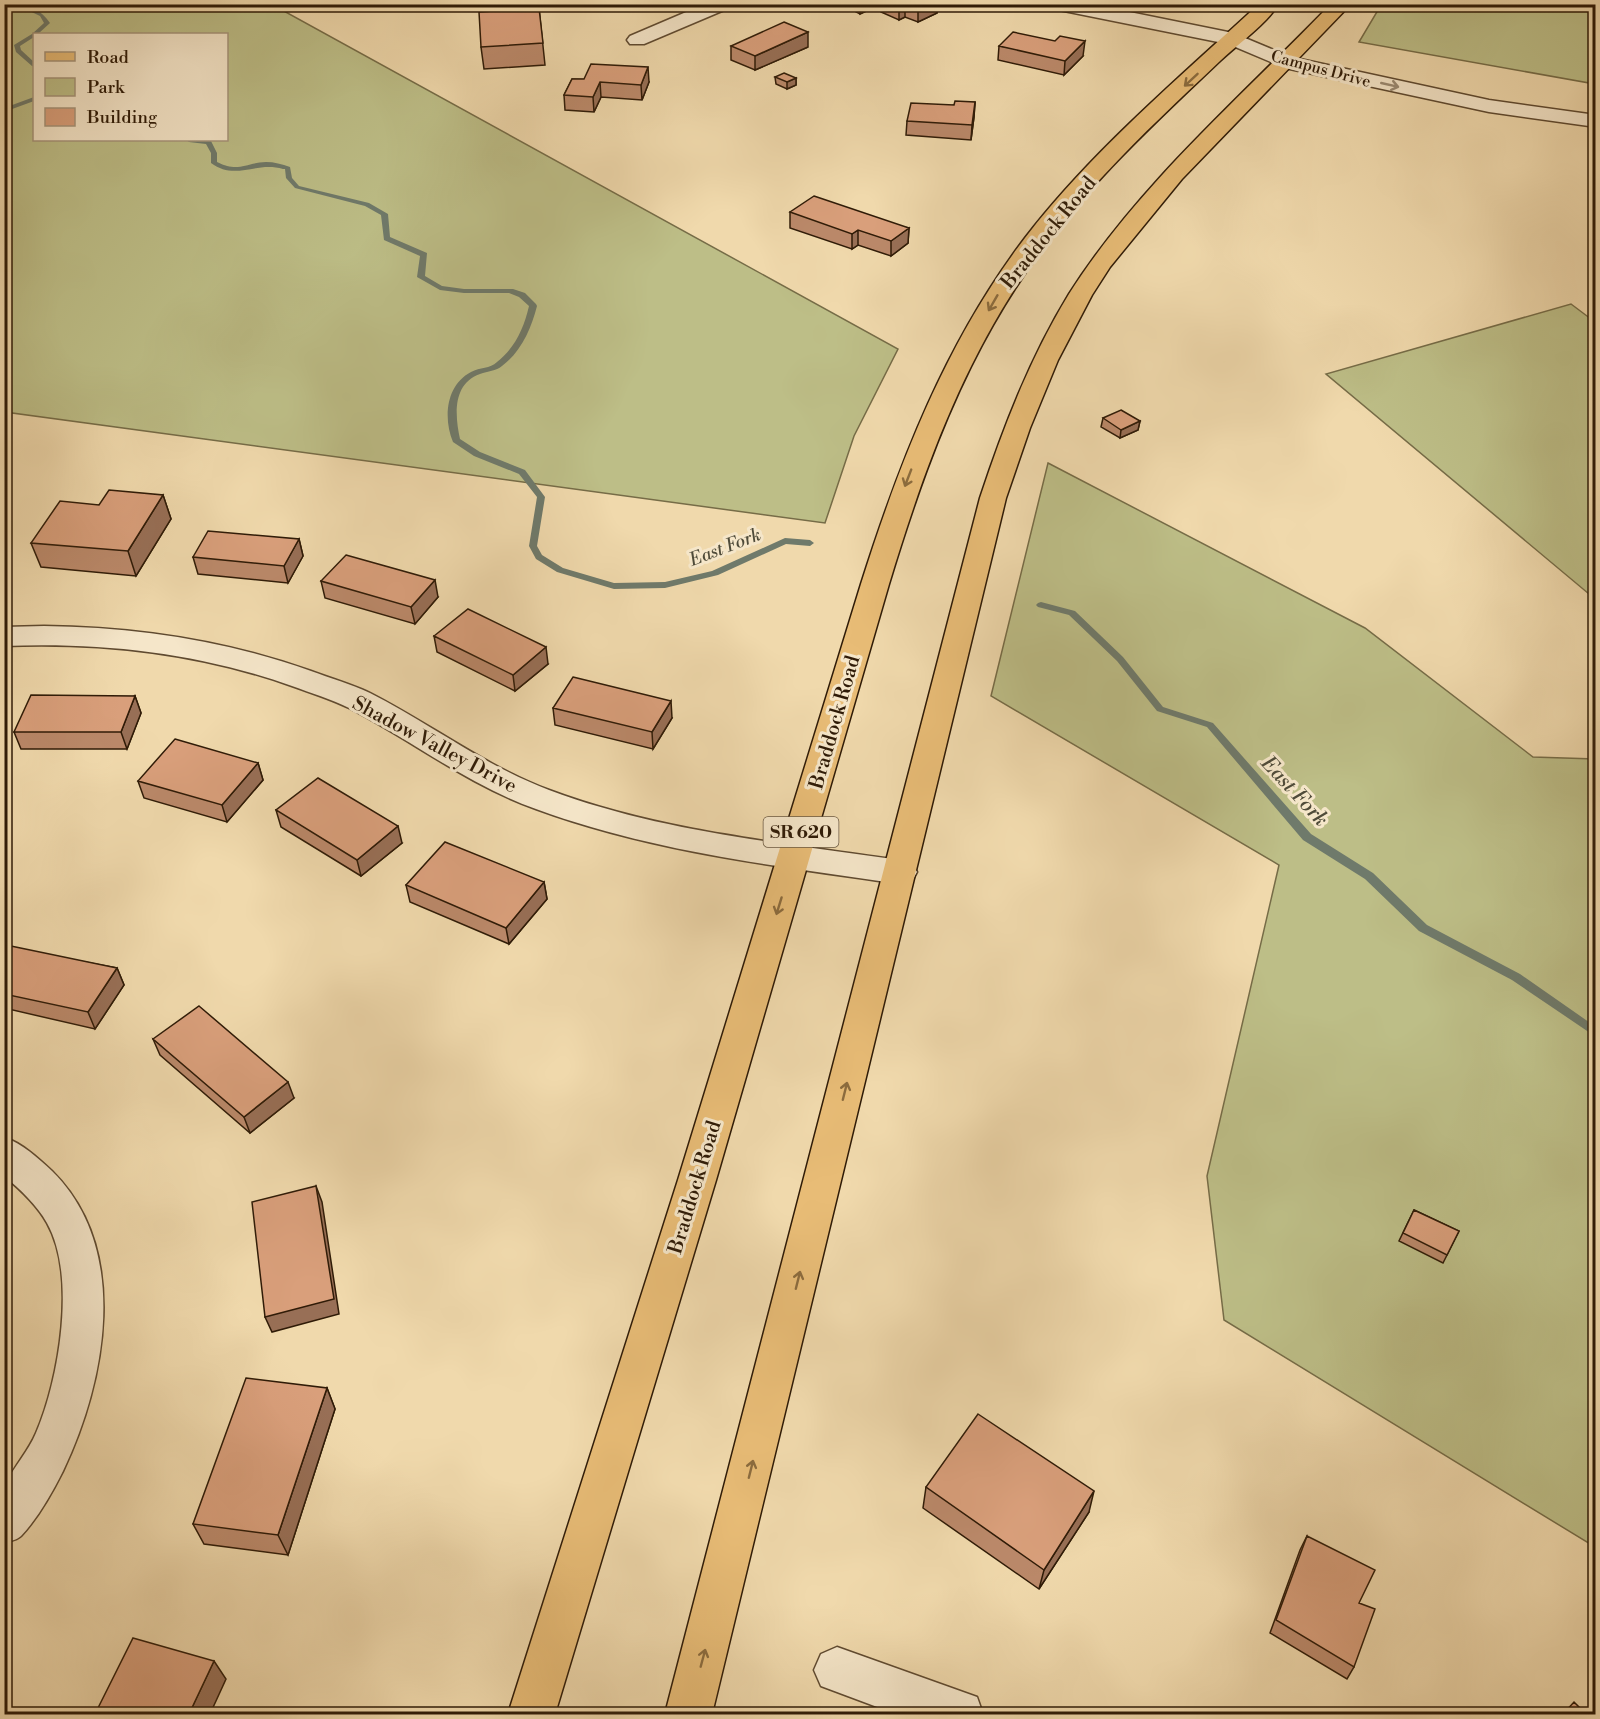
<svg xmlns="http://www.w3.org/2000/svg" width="1600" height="1719" font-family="'Libre Bodoni',serif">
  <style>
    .green { fill: #bdbe87; stroke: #766c47; stroke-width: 1.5; fill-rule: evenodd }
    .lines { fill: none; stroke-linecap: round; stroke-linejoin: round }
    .stream { fill: #6f7a6b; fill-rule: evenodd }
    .minor-casing { stroke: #5f4a30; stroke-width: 3 }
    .tertiary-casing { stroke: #5f4a30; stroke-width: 3 }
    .primary-casing { stroke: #2f1b07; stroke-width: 3 }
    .minor { fill: #f5e6c9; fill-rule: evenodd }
    .tertiary { fill: #f5e6c9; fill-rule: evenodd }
    .primary { fill: #e8bc76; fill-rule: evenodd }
    .wall { fill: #bb896a; stroke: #2f1b07; stroke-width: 1.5 }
    .shaded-wall { fill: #986f56; stroke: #2f1b07; stroke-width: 1.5 }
    .building { fill: #d99f7b; stroke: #2f1b07; stroke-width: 1.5 }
    .oneway { stroke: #8c6c3e }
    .oneway2 { stroke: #9c8b72 }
    .labels { text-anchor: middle; stroke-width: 6; stroke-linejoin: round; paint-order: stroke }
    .far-street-label { font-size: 16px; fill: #2f1b07; stroke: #f5e6c9 }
    .far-water-label { font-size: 18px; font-style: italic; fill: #4f4b39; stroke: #f5e6c9 }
    .shield { fill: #f5e6c9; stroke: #6a5841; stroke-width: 1.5 }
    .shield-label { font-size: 18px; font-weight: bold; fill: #2f1b07 }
    .street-label { font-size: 20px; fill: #2f1b07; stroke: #f5e6c9 }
    .water-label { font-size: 21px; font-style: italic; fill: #4f4b39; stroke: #f5e6c9 }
  </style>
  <rect width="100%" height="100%" fill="#f0d9ac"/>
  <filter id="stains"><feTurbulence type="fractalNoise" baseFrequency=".00333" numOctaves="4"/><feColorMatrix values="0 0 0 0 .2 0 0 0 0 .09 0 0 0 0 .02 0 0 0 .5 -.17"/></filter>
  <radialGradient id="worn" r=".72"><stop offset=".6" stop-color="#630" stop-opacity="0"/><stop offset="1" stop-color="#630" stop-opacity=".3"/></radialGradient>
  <!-- green -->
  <path class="green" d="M 5,4 L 273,5 L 898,349 L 854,436 L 825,523 L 5,412 ZM 34,34 L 226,34 L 226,140 L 34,140 Z
    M 1381,5 L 1595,5 L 1595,84 L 1359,42 Z
    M 1571,304 L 1595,322 L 1595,599 L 1326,374 Z
    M 1048,463 L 1365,628 L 1533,757 L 1595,759 L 1595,1547 L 1224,1320 L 1207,1176 L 1279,865 L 991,696 Z"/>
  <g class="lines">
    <!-- stream -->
    <path class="stream" d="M 15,4 C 30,4 42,11 50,23 L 38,34 L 34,34 L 34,37 L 20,46 L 21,50 L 34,62 L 34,67 L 32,66 L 16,52 L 14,45 L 32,34 L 44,23 L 40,16 Z
      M 34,97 L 34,101 L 4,112 L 4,108 Z
      M 186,140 L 211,141 L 217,153 L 217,162 C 239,173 244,163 266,162 C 274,162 282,164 290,167 L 292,178 L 299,186 L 369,203 L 388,214 L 390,237 L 427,253 L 425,276 L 442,286 L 464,289 L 513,289 L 525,293 L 536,304 L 537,306 C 531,329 521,352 502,366 C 496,371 488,371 480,374 C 452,384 455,416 460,439 L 480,452 L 525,470 L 545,497 L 537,546 L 542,555 L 563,568 L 614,583 L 665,582 L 712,571 L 785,538 L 810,540 L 814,543 L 810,546 L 786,544 L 718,575 L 665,588 L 614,589 L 557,572 L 536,559 L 529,546 L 537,497 L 519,474 L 474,456 L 453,442 C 443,418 446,385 471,372 C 480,367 490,369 497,362 C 515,348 524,328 529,306 L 519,297 L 509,293 L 464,293 L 440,290 L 417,277 L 420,256 L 384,240 L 381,215 L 365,206 L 295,188 L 286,178 L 285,169 L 283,169 C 256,161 235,181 211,163 L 211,153 L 206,144 L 189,142 Z
      M 1041,602 L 1075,611 L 1123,657 L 1163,707 L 1213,723 L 1311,834 L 1373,873 L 1427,925 L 1520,974 L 1596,1027 L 1596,1037 L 1512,980 L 1419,931 L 1365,879 L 1303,840 L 1207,727 L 1157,711 L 1117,661 L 1069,615 L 1038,607 L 1036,605 L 1038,603 Z"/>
    <defs>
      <path id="minor" d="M 705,4 L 731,4 L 729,8 L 644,44 L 630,44 L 627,40 L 630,36 Z
        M 1050,4 L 1090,4 L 1233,33 L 1240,35 L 1243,39 L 1240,43 L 1233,45 L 1059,10 L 1052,8 Z
        M 44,626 C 136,627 224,640 311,671 C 330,678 351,684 370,693 C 431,724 485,766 549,790 C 661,832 782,843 900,860 L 912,863 L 917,872 L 912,881 L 900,884 C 777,866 653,852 536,809 C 468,785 413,741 349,708 C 331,699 311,693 292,686 C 199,653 103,642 4,646 L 4,627 Z
        M 4,1137 C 23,1144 38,1158 52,1171 C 131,1249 106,1381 63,1471 C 52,1493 38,1518 21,1536 C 17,1540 10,1541 4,1543 C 4,1530 0,1495 6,1484 C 14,1466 28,1452 36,1433 C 59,1380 77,1276 47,1223 C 37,1205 20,1189 4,1176 Z
        M 837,1647 L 977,1697 L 983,1714 L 896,1714 L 821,1686 L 814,1670 L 821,1654 Z"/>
      <path id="tertiary" d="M 1233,33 L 1291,57 L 1489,100 L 1596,115 L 1596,127 L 1489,112 L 1285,68 L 1226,43 L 1223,39 L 1226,35 Z"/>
      <path id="primary" d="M 1259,4 L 1279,4 C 1264,26 1239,43 1220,61 C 1181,98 1141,135 1104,175 C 988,298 937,426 889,584 L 716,1180 L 555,1714 L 508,1714 L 678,1180 L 861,584 C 900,461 946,342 1025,238 C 1092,151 1178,79 1259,4 Z
        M 1331,4 L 1351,4 L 1182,179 L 1110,267 L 1092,295 L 1058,360 L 1030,428 L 1006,498 L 712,1714 L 665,1714 L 980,498 C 1003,428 1030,358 1069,294 C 1139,184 1241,97 1331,4 Z"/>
    </defs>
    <!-- minor casing -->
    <use href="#minor" class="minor-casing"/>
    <!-- tertiary casing -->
    <use href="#tertiary" class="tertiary-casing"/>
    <!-- primary casing -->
    <use href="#primary" class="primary-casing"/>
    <!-- minor -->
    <use href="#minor" class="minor"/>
    <!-- tertiary -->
    <use href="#tertiary" class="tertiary"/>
    <!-- primary -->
    <use href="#primary" class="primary"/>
  </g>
  <!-- wall -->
  <path class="wall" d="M 841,4 L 938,4 L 937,13 L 918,22 L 905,17 L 899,20 L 881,12 L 881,6 L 879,5 L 860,14 Z
    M 539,8 L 545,65 L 484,69 L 481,47 Z
    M 731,46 L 808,47 L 755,70 L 731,60 Z
    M 999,46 L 1083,56 L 1064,75 L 998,60 Z
    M 775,77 L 796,78 L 796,85 L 787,89 L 776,84 Z
    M 572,79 L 649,82 L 642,100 L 601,97 L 594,112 L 565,110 L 564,95 Z
    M 975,102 L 974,117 L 971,140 L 906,135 L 907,121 L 954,105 Z
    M 790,212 L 909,228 L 908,243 L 891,256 L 858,245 L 852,249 L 790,228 Z
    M 1103,418 L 1140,421 L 1138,430 L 1120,438 L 1101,427 Z
    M 163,495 L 171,519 L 136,576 L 41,567 L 31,543 L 99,505 Z
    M 299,539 L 303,556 L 288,583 L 198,574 L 193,557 Z
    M 321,581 L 438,597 L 415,624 L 325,598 Z
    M 434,636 L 548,664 L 515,691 L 437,652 Z
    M 135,696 L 141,713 L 127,749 L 21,749 L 14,732 Z
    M 553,708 L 672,718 L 653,749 L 555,725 Z
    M 258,763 L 263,780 L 227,822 L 144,798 L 138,781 Z
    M 276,810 L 402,843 L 361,876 L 281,827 Z
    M 544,882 L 547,899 L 509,944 L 410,902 L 406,885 Z
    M 4,947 L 117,968 L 124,985 L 95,1029 L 4,1008 Z
    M 153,1039 L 294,1098 L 250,1133 L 160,1055 Z
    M 1414,1210 L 1459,1231 L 1443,1263 L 1399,1241 Z
    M 327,1388 L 335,1409 L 288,1555 L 204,1544 L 193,1524 Z
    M 926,1487 L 1089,1512 L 1039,1589 L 923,1508 Z
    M 1307,1536 L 1354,1667 L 1347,1679 L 1270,1633 L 1300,1550 Z"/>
  <!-- shaded-wall -->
  <path class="shaded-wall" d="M 860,4 L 879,4 L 879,5 L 860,14 Z
    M 902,4 L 905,4 L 905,17 L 899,20 L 899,6 Z
    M 925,4 L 938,4 L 937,13 L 918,22 L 918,8 Z
    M 808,32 L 808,47 L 755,70 L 755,56 Z
    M 1085,41 L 1083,56 L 1064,75 L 1065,61 Z
    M 648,67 L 649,82 L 642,100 L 641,85 Z
    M 796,78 L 796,85 L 787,89 L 787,82 Z
    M 600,82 L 601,97 L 594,112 L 593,97 Z
    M 975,102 L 974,117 L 971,140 L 972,125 Z
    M 909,228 L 908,243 L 891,256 L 891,241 Z
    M 858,230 L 858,245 L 852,249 L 852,234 Z
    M 1140,421 L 1138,430 L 1120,438 L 1121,430 Z
    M 163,495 L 171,519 L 136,576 L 128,551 Z
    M 299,539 L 303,556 L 288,583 L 284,566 Z
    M 435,580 L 438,597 L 415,624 L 411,607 Z
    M 546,647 L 548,664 L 515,691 L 513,675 Z
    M 135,696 L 141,713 L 127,749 L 121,732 Z
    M 671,701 L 672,718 L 653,749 L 652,732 Z
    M 258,763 L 263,780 L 227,822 L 222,805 Z
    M 398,826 L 402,843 L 361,876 L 357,860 Z
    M 544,882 L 547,899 L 509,944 L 506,928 Z
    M 117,968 L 124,985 L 95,1029 L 88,1012 Z
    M 288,1082 L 294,1098 L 250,1133 L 244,1117 Z
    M 316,1186 L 322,1202 L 339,1314 L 272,1332 L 265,1317 Z
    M 327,1388 L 335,1409 L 288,1555 L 278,1535 Z
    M 1094,1491 L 1089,1512 L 1039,1589 L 1044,1570 Z
    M 214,1661 L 226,1679 L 210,1714 L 189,1714 Z"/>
  <!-- building -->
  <path class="building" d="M 910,4 L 925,4 L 918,8 Z
    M 539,8 L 543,43 L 481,47 L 479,12 Z
    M 784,22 L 808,32 L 755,56 L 731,46 Z
    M 1013,32 L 1055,41 L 1060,36 L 1085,41 L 1065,61 L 999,46 Z
    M 591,64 L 648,67 L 641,85 L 600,82 L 593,97 L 564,95 L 572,79 L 584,79 Z
    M 784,73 L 796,78 L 787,82 L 775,77 Z
    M 955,101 L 975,102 L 972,125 L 907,121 L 911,103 L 954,105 Z
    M 814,196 L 909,228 L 891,241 L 858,230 L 852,234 L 790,212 Z
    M 1121,410 L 1140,421 L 1121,430 L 1103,418 Z
    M 109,490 L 163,495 L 128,551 L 31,543 L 60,501 L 99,505 Z
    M 208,531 L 299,539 L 284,566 L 193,557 Z
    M 346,555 L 435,580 L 411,607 L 321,581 Z
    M 468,609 L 546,647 L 513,675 L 434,636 Z
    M 573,677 L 671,701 L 652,732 L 553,708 Z
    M 31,695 L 135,696 L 121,732 L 14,732 Z
    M 175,739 L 258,763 L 222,805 L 138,781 Z
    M 318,778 L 398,826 L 357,860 L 276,810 Z
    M 445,842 L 544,882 L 506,928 L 406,885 Z
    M 6,945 L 117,968 L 88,1012 L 4,994 L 4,947 Z
    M 199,1006 L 288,1082 L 244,1117 L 153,1039 Z
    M 316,1186 L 334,1299 L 265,1317 L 252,1202 Z
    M 1414,1210 L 1459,1231 L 1447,1255 L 1403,1233 Z
    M 246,1378 L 327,1388 L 278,1535 L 193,1524 Z
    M 978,1414 L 1094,1491 L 1044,1570 L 926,1487 Z
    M 1307,1536 L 1375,1570 L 1359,1603 L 1375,1609 L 1354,1667 L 1276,1620 Z
    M 133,1638 L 214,1661 L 189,1714 L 95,1714 Z
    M 1574,1702 L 1586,1714 L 1563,1714 Z"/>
  <!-- one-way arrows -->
  <defs><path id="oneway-shaft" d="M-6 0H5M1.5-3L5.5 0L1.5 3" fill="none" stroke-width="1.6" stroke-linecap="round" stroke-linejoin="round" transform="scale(1.5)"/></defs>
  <g class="oneway">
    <use href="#oneway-shaft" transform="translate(1191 80) rotate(137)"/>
    <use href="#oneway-shaft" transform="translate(993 303) rotate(120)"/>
    <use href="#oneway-shaft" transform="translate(908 478) rotate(111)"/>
    <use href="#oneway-shaft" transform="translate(779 906) rotate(107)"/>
    <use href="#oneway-shaft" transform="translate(845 1091) rotate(-76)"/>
    <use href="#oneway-shaft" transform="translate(798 1280) rotate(-76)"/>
    <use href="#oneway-shaft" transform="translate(751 1469) rotate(-76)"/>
    <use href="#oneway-shaft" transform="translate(703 1658) rotate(-75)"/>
  </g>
  <use class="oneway2" href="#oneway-shaft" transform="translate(1390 85) rotate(13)"/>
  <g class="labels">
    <!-- far-street labels -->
    <g class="far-street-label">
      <text transform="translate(1321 68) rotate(15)" y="6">Campus Drive</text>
    </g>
    <!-- far-water labels -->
    <g class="far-water-label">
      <text transform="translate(725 547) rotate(-21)" y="6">East Fork</text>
    </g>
    <!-- shield labels -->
    <rect class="shield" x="763.5" y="817" width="75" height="30" rx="4.5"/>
    <g class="shield-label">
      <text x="801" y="838">SR 620</text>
    </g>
    <!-- street labels -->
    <g class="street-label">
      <text transform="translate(1048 232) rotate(-51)" y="7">Braddock Road</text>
      <text transform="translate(834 722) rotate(-74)" y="7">Braddock Road</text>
      <text transform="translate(435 744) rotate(28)" y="7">Shadow Valley Drive</text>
      <text transform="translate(694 1187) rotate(-73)" y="7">Braddock Road</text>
    </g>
    <!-- water labels -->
    <g class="water-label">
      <text transform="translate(1295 791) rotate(47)" y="7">East Fork</text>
    </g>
  </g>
  <!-- margin -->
  <rect width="1600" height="1719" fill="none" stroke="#f0d9ac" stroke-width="24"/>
  <rect x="6" y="6" width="1588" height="1707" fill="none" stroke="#2f1b07" stroke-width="3"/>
  <rect x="12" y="12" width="1576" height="1695" fill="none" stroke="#2f1b07" stroke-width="1.5"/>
  <!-- legend -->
  <rect x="33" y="33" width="195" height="108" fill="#f5e6c9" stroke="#a6957b" stroke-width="1.5"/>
  <rect x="45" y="52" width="30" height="9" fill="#e8bc76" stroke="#a6957b" stroke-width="1.5"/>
  <text x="87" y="63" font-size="18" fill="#2f1b07">Road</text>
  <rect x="45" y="78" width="30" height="18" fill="#bdbe87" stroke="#a6957b" stroke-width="1.5"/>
  <text x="87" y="93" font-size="18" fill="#2f1b07">Park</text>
  <rect x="45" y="108" width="30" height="18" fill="#d99f7b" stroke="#a6957b" stroke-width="1.5"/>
  <text x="87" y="123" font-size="18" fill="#2f1b07">Building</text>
  <rect width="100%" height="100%" filter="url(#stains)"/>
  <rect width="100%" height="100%" fill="url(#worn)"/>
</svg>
